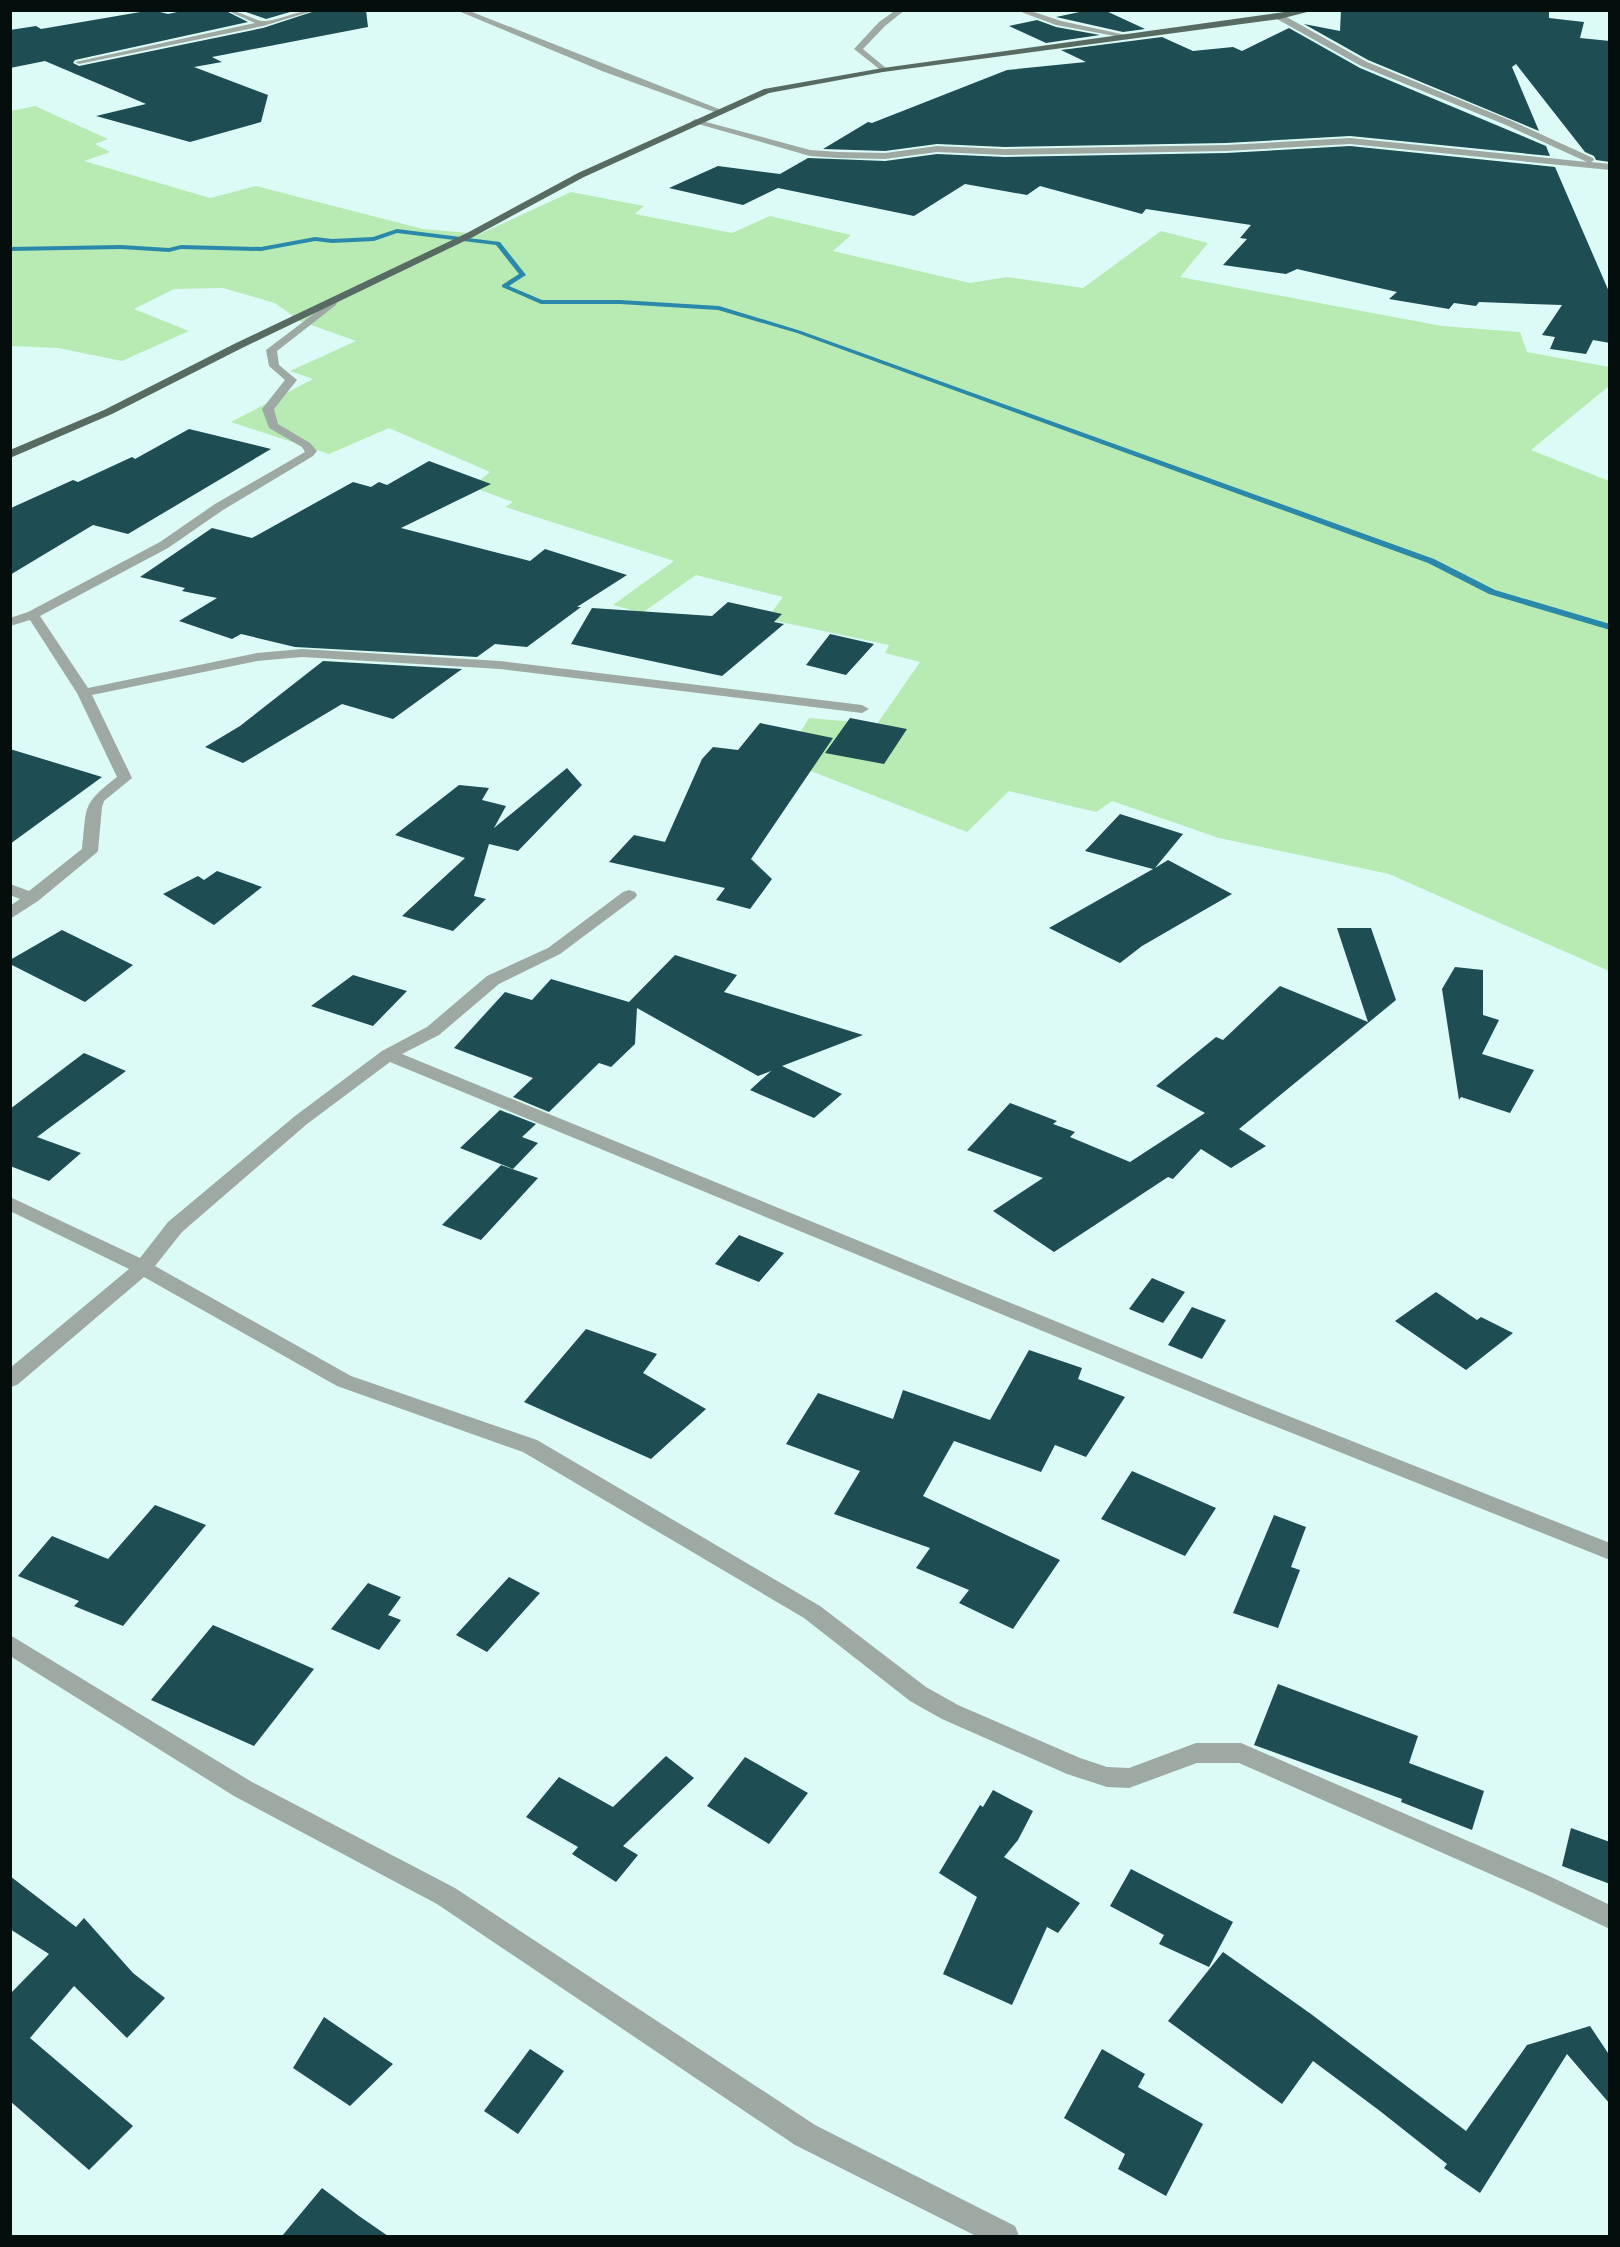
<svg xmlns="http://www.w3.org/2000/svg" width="1620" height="2247" font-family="'IBM Plex Serif',serif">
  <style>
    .green { fill: #b8eab4 }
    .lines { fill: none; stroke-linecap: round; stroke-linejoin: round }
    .stream { fill: #2a88aa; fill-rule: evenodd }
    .building { fill: #1e4d53 }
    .street { fill: #9ea9a3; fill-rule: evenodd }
    .primary { fill: #586b62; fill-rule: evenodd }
  </style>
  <rect width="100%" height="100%" fill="#dcfbf6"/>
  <!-- green -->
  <path class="green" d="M 35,106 L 108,139 L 95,144 L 110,152 L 84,161 L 210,198 L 256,186 L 423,229 L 480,234 L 571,192 L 644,206 L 635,214 L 732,233 L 770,216 L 851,235 L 833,251 L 970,283 L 1007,277 L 1083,288 L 1161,231 L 1208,243 L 1180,277 L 1442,326 L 1520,332 L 1527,352 L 1609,367 L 1609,386 L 1531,450 L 1609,481 L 1609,971 L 1389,874 L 1219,838 L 1112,801 L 1096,812 L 1009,791 L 967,832 L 770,755 L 784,759 L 809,718 L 877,724 L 920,662 L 885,653 L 889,645 L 767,619 L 783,597 L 696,575 L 642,613 L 613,605 L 674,561 L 505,507 L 513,502 L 472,487 L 490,472 L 389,428 L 329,454 L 231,422 L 313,379 L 290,371 L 356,341 L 300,321 L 275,303 L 223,288 L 174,289 L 134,309 L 189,331 L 122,361 L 58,348 L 11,346 L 11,111 Z"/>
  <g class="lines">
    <!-- stream -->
    <path class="stream" d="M 397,229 L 500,242 L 526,275 L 509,286 L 542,300 L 620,300 L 719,306 L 801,331 L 1434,559 L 1495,590 L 1610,624 L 1610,630 L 1489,594 L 1428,563 L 797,333 L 718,310 L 620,304 L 541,304 L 502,287 L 502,285 L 519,274 L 496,245 L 397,233 L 374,241 L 332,243 L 315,241 L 261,251 L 181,249 L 169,252 L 121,249 L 10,251 L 10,247 L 121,245 L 169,248 L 181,245 L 261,247 L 315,237 L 332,239 L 373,237 Z"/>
  </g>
  <!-- building -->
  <path class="building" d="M 152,10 L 168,14 L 186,10 L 224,10 L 248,22 L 75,60 L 73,63 L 79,66 L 263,28 L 318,10 L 366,10 L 368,27 L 212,57 L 222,62 L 194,67 L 268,95 L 261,122 L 190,142 L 96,116 L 146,104 L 45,61 L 10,68 L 10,30 L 36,26 L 41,29 Z
    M 240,10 L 297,10 L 266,19 Z
    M 1089,10 L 1104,10 L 1145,29 L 1123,32 L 1056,17 Z
    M 1341,10 L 1549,10 L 1549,18 L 1584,22 L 1580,38 L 1610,41 L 1610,162 L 1596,160 L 1594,156 L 1585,152 L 1516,64 L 1512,67 L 1539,131 L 1368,60 L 1304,24 L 1340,31 Z
    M 1037,20 L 1056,27 L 1100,35 L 1046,43 L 1009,26 Z
    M 1289,28 L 1360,68 L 1546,146 L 1550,156 L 1350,136 L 1226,143 L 1005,147 L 937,144 L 885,151 L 823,149 L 868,122 L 872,123 L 1007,70 L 1086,62 L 1061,50 L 1162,37 L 1193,51 L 1233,47 L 1242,51 Z
    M 1350,146 L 1555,167 L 1610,294 L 1610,343 L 1593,340 L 1586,354 L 1550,349 L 1555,337 L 1542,335 L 1562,305 L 1479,302 L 1476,306 L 1454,303 L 1449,309 L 1389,299 L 1397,292 L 1297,269 L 1286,274 L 1223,265 L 1247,239 L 1240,238 L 1251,225 L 1146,209 L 1142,214 L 1040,186 L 1027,195 L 965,184 L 914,216 L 778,188 L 743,205 L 669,188 L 718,166 L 780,174 L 808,158 L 885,161 L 937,154 L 1005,157 L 1226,153 Z
    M 189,429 L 271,449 L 128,534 L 93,525 L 10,575 L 11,508 L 73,480 L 78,482 L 132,457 L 135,459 Z
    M 429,461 L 491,484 L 401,528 L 530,561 L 545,549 L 627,575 L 577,607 L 581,607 L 527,647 L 495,644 L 477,657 L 295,647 L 241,634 L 232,639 L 179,621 L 217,598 L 182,591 L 185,588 L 140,577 L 212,528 L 252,538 L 353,482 L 371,487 L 379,482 L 387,485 Z
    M 728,602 L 782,614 L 774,622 L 784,624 L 722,676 L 571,644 L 592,608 L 712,616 Z
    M 830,634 L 874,644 L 846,675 L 806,665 Z
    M 323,661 L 462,669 L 393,719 L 342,704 L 243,763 L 205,747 L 240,726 Z
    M 850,718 L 907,729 L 884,764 L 825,753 Z
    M 760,723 L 833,738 L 751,859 L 772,879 L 750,909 L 716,900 L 725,888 L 609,862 L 634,835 L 665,842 L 702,759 L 713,747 L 738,750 Z
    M 10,749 L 102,777 L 10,844 Z
    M 567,768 L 582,785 L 518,851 L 489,844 L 474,896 L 486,899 L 453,931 L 402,916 L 465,858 L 395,835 L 459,785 L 489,788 L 482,800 L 506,806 L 494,828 Z
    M 1120,814 L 1183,834 L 1155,868 L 1168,860 L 1232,894 L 1142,946 L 1120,963 L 1049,928 L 1153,869 L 1085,851 Z
    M 217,871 L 262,887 L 214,925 L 163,894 L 198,876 L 204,880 Z
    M 1337,928 L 1371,928 L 1396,1000 L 1239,1129 L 1266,1146 L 1231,1168 L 1201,1149 L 1173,1179 L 1168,1177 L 1054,1252 L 993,1211 L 1043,1178 L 967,1150 L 1010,1103 L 1057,1121 L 1053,1124 L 1075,1132 L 1070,1137 L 1130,1162 L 1205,1113 L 1156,1086 L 1216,1037 L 1223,1040 L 1280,986 L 1368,1022 Z
    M 62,930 L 133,965 L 85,1002 L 10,964 L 10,960 Z
    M 675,955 L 737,975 L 724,992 L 863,1035 L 782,1066 L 842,1094 L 814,1118 L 750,1090 L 771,1071 L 758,1076 L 637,1008 L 635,1044 L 611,1067 L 599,1063 L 549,1112 L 513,1097 L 533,1078 L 454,1048 L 505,992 L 532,1000 L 551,979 L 629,1002 Z
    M 1455,967 L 1483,970 L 1483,1015 L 1499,1020 L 1482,1054 L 1534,1070 L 1510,1113 L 1461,1097 L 1459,1100 L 1442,989 Z
    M 353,975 L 407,991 L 373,1026 L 311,1006 Z
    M 84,1053 L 126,1071 L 37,1137 L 81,1153 L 49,1181 L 10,1166 L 10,1109 Z
    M 500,1110 L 536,1124 L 522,1137 L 538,1143 L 513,1169 L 460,1148 Z
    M 501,1165 L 538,1178 L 481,1240 L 442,1225 Z
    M 739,1235 L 784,1253 L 759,1282 L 715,1264 Z
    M 1152,1278 L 1185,1292 L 1163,1323 L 1129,1309 Z
    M 1436,1292 L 1477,1320 L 1481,1317 L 1513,1333 L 1466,1370 L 1395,1321 Z
    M 1192,1307 L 1226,1320 L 1202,1359 L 1168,1345 Z
    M 586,1329 L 657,1354 L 643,1373 L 706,1409 L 651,1459 L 524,1402 Z
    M 1029,1350 L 1082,1368 L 1078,1379 L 1125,1397 L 1086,1457 L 1055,1445 L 1041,1472 L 954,1441 L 923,1496 L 1060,1560 L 1013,1629 L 959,1603 L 969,1590 L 916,1568 L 930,1548 L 834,1514 L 860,1471 L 786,1444 L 818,1393 L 893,1419 L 903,1390 L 990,1420 Z
    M 1132,1471 L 1216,1508 L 1185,1556 L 1101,1519 Z
    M 155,1505 L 206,1525 L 123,1626 L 74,1606 L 79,1601 L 18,1576 L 52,1536 L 108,1559 Z
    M 1274,1515 L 1306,1527 L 1291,1567 L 1300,1570 L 1278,1628 L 1233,1613 Z
    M 509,1577 L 540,1593 L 487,1652 L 456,1635 Z
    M 368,1583 L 401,1597 L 388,1615 L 401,1620 L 379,1650 L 331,1629 Z
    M 213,1625 L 314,1669 L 254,1746 L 151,1700 Z
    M 1278,1684 L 1418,1736 L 1409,1763 L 1484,1791 L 1472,1830 L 1401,1802 L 1402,1799 L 1254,1745 Z
    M 666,1756 L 694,1778 L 623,1846 L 638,1855 L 616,1882 L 572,1854 L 578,1847 L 526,1817 L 559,1777 L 613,1807 Z
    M 745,1757 L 808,1793 L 769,1844 L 707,1806 Z
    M 993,1790 L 1033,1811 L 1018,1840 L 1004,1857 L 1080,1903 L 1058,1933 L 1047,1927 L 1012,2005 L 943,1974 L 977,1897 L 939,1873 L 980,1805 L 983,1807 Z
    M 1571,1828 L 1610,1842 L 1610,1884 L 1562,1866 Z
    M 1131,1869 L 1233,1922 L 1209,1967 L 1159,1944 L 1164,1935 L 1110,1906 Z
    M 10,1876 L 76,1927 L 84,1918 L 133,1973 L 165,1998 L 127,2038 L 74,1986 L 30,2038 L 133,2126 L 89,2170 L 10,2101 L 10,1994 L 49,1954 L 10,1929 Z
    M 1223,1952 L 1311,2014 L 1466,2131 L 1527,2045 L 1590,2026 L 1610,2056 L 1610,2104 L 1567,2054 L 1480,2193 L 1444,2168 L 1447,2164 L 1380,2111 L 1313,2061 L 1282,2104 L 1168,2021 Z
    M 324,2017 L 393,2064 L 350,2106 L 293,2068 Z
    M 530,2049 L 564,2071 L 518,2134 L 484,2111 Z
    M 1102,2049 L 1145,2074 L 1138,2087 L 1203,2124 L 1166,2196 L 1118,2169 L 1125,2154 L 1064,2118 Z
    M 322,2188 L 359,2216 L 388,2236 L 282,2236 Z"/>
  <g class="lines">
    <!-- street -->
    <path class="street" d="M 226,10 C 240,10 255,22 266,21 C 283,19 298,10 316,10 L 263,26 L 79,64 L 75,62 L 255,23 Z
      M 456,10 L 467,10 L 724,111 L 717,113 L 602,71 Z
      M 896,10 L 905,10 L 885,26 L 863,49 L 886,68 L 887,70 L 883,72 L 854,49 L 879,22 Z
      M 1016,10 L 1028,10 L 1061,21 L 1135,37 L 1131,39 L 1056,25 Z
      M 1277,15 L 1283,15 L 1367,62 L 1512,121 L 1593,158 L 1594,160 L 1591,162 L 1610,164 L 1610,170 L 1350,144 L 1226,151 L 1005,155 L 937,152 L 885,159 L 838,158 L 810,156 L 691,122 L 695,119 L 810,150 L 838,152 L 885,153 L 937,146 L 1005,149 L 1226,145 L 1350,138 L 1587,162 L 1506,125 L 1361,66 L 1277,19 Z
      M 332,300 L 337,303 L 336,305 L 277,351 L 279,365 L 297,380 L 274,409 L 278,424 L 310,443 L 317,451 L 313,456 L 223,510 L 168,548 L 40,616 L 88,688 L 257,653 L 302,649 L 500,661 L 862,705 L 869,709 L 862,713 L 500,669 L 302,657 L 257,661 L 92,695 L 132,778 L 104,801 L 102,807 L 98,851 L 95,854 L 38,901 L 10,919 L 10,906 L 20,899 L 10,895 L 10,884 L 29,891 L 82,849 C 87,806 81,805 117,777 L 77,693 L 30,620 L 10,626 L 10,618 L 28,612 L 160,542 L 215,504 L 305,452 L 302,447 L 269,428 L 262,409 L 285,380 L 269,366 L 266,350 Z
      M 629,890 L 635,892 L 637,895 L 635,898 L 560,954 L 499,984 L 439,1035 L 402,1054 L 1248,1400 L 1610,1543 L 1610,1560 L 1234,1410 L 390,1062 L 307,1124 L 182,1232 L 155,1266 L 351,1376 L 537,1440 L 820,1606 L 926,1687 L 958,1705 L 1080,1758 L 1107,1767 L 1129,1768 L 1196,1743 L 1241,1743 L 1549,1876 L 1610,1905 L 1610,1929 L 1531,1892 L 1239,1763 L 1197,1763 L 1129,1788 L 1107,1787 L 1067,1774 L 942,1719 L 910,1701 L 804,1618 L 523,1452 L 337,1386 L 144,1277 L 17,1385 L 10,1387 L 10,1368 L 129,1269 L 10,1211 L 10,1197 L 140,1258 L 168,1222 L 295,1116 L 382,1051 L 427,1027 L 487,976 L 548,948 L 623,892 Z
      M 10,1635 L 252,1782 L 455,1888 L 815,2125 L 1015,2226 L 1019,2236 L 976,2236 L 795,2145 L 437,1904 L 234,1796 L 10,1656 Z"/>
    <!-- primary -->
    <path class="primary" d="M 1299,10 L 1315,10 L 1280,19 L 883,72 L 769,93 L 584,177 L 473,237 L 242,348 L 112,414 L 10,458 L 10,450 L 104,410 L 234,344 L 467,233 L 578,173 L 764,89 L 883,68 Z"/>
  </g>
  <!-- border -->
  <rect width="1620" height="2247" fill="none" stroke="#040e0d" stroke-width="24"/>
</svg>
